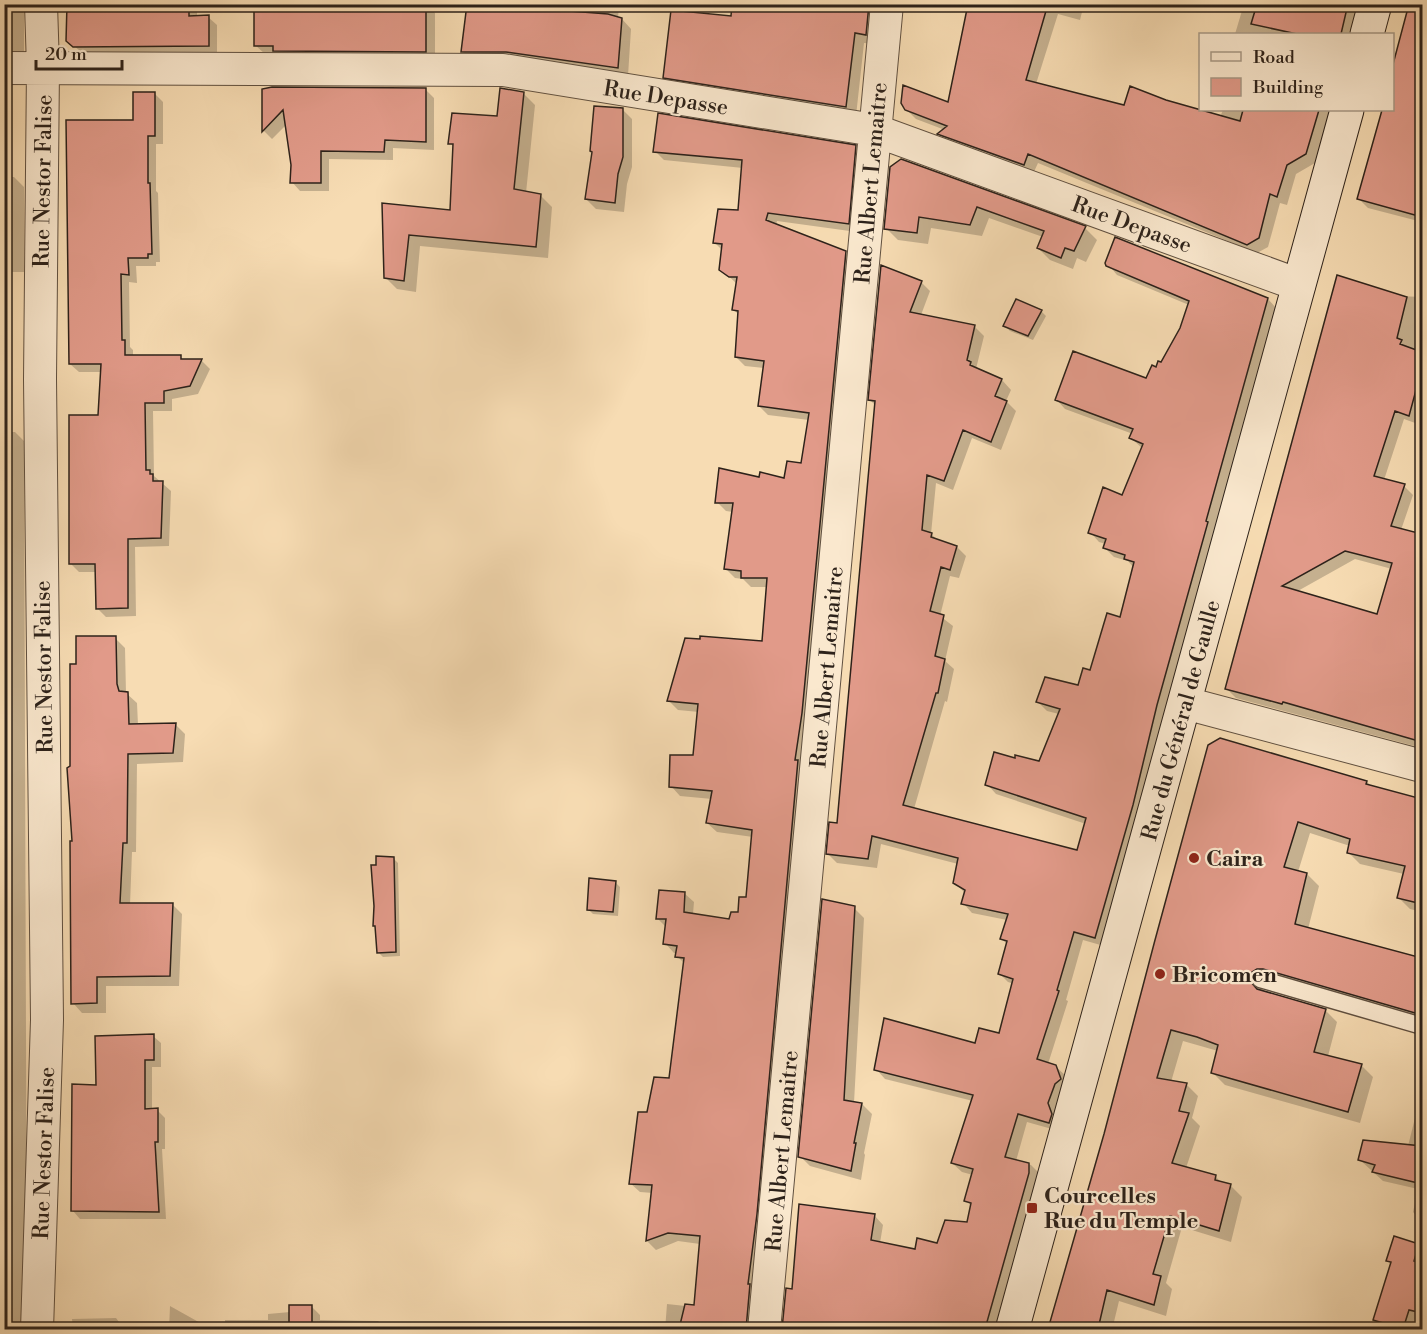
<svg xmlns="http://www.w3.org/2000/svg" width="1427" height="1334" font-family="'Libre Bodoni',serif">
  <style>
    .shadow { fill: #0003; fill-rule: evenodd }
    .building { fill: #e19a89; stroke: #2d221a; stroke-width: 1.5; fill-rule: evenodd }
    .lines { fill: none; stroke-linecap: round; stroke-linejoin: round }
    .lane-casing { stroke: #605040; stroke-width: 19 }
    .street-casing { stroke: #605040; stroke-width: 34 }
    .secondary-casing { stroke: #2d221a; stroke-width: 35 }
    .lane { stroke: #fae8ce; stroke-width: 16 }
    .street { stroke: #fae8ce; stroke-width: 32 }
    .secondary { stroke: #fae8ce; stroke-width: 33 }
    .poi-dot { fill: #8f2418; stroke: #fae8ce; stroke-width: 2 }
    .labels { text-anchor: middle; stroke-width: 4.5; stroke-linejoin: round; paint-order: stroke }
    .street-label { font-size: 22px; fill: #2d221a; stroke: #fae8ce }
    .poi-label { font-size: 22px; font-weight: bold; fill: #2d221a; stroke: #fae8ce; text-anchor: start }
  </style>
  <rect width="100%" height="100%" fill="#f7dcb3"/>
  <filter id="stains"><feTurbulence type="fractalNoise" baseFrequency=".00333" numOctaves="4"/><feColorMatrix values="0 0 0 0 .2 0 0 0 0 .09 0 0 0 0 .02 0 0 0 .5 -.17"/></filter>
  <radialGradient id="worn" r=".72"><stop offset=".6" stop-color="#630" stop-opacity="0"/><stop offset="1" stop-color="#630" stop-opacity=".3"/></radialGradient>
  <!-- shadow -->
  <path class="shadow" d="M 4,4 L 16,4 L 24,13 L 24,59 L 4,63 Z
    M 69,4 L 197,4 L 197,17 L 208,17 L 217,25 L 217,54 L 84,55 L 68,40 Z
    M 256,4 L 426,4 L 435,13 L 435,60 L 265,54 L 255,45 Z
    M 511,4 L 619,4 L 618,19 L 622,19 L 631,29 L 628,76 L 472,61 L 462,51 Z
    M 734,4 L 883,4 L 876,44 L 864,43 L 856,116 L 674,87 L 664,77 L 734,18 Z
    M 969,4 L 1084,4 L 1080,20 L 1058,14 L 1036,84 L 1125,107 L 1165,102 L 1220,117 L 1223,110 L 1331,110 L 1315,163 L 1296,174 L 1287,205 L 1280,203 L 1268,247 L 1257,253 L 1038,163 L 1033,174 L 948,143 L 939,134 L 945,130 L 916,119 L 906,109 L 949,104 Z
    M 1244,4 L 1359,4 L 1351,34 L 1235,34 Z
    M 1411,4 L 1422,4 L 1422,222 L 1368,208 L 1359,199 L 1383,110 L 1392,110 Z
    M 425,89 L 434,98 L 434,150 L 393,148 L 393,160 L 329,159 L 329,191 L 300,191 L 292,182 L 292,164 L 287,124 L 272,139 L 264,131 L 263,90 Z
    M 523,93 L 535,105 L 526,193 L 540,195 L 552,207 L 548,258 L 420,246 L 416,292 L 397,289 L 385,277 L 384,205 L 451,211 L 454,147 L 450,143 L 499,118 Z
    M 155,94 L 163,102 L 163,144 L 156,144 L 156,191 L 158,193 L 160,262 L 156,262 L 156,266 L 136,266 L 137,283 L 129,282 L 130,347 L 133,350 L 133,357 L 180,357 L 184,361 L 201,360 L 210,369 L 198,394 L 172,399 L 172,411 L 153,411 L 154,476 L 171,491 L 169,546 L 135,547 L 136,616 L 106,617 L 97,608 L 97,572 L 79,572 L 71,564 L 100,417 L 102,372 L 79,372 L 70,364 L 134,122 Z
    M 622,109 L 632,119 L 632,167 L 627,184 L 624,212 L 596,209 L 586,199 Z
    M 4,110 L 9,115 L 9,177 L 14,177 L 24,187 L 24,272 L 4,272 Z
    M 855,147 L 864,156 L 857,232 L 777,221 L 776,226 L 845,253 L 855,262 L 756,1330 L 665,1330 L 667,1304 L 695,1307 L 700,1244 L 678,1241 L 656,1250 L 647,1241 L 653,1193 L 640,1192 L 630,1183 L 648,1114 L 671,1080 L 685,964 L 677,956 L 677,953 L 674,953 L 665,943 L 667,928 L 657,918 L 684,893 L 694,902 L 693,914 L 731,921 L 739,913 L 747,899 L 753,837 L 717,832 L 707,823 L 712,799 L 680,796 L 671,786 L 695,757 L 699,712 L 678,710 L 669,701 L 763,643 L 768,587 L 751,587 L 743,579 L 735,578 L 726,569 L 733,512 L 726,511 L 717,502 L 760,479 L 785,479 L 802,465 L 809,420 L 768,415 L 759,406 L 764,368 L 745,366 L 736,357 L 739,315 L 734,310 L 737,284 L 721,269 L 723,251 L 715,243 L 739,212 L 743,168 L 664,160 L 655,151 Z
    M 891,168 L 1085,228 L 1097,240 L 1086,262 L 1077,258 L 1073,269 L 1050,260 L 1038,248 L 1043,237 L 989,218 L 982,236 L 931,228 L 928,244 L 898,240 L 886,228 Z
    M 1107,263 L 1268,299 L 1277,309 L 1104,946 L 1083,940 L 1066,1000 L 1068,1001 L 1048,1064 L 1055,1066 L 1065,1075 L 1069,1088 L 1059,1131 L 1027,1122 L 1016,1161 L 1031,1165 L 1040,1174 L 997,1330 L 790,1330 L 800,1229 L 874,1215 L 883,1225 L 880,1243 L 916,1251 L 938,1245 L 968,1223 L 971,1206 L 966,1200 L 973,1175 L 962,1172 L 952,1163 L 973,1101 L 885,1079 L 876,1069 L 976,1044 L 1000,1035 L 1014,984 L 1008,982 L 999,973 L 1008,945 L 1002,939 L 1007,920 L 972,913 L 963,903 L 965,893 L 955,883 L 958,864 L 881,844 L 877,868 L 837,863 L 828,854 L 838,824 L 876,406 L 870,400 L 921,282 L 930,291 L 921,315 L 974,326 L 984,336 L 976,369 L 1002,380 L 1011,390 L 1006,401 L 1016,411 L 1001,450 L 972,438 L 953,490 L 936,483 L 931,534 L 939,541 L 957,547 L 966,556 L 959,578 L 950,576 L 940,616 L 953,626 L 945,661 L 954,669 L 947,702 L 945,701 L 914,809 L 1078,852 L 1086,824 L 996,794 L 987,784 L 1040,763 L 1059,714 L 1047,711 L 1038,702 L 1079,687 L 1091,672 L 1121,619 L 1134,568 L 1128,561 L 1114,557 L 1105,548 L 1106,544 L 1099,542 L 1090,532 L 1122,497 L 1143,449 L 1131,438 L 1133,434 L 1065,409 L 1056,399 L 1147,379 L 1162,364 L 1182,328 L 1189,305 L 1117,275 Z
    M 1398,296 L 1422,297 L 1422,409 L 1418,424 L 1404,419 L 1384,480 L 1404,486 L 1413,495 L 1401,530 L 1422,535 L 1422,748 L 1236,698 L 1227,689 ZM 1355,559 L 1392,569 L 1378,616 L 1296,592 Z
    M 1041,311 L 1046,316 L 1033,340 L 1010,331 L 1005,326 Z
    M 4,432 L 15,432 L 24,441 L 27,1330 L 4,1330 Z
    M 115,638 L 125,648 L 126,693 L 137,703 L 138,725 L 175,724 L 185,734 L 183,762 L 137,764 L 136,852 L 132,852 L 130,905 L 172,904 L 182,914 L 179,986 L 106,986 L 106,1013 L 82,1013 L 73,1003 L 72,766 L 78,665 Z
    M 1210,746 L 1367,782 L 1372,787 L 1422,800 L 1422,912 L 1410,909 L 1398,897 L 1404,874 L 1360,864 L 1348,852 L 1350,846 L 1310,833 L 1298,872 L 1307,874 L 1319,886 L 1308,929 L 1422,960 L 1422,1022 L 1265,983 L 1262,992 L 1325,1010 L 1337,1022 L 1328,1056 L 1361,1065 L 1373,1077 L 1360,1123 L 1225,1085 L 1213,1073 L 1218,1051 L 1183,1041 L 1171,1082 L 1186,1084 L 1198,1096 L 1192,1118 L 1200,1126 L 1186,1168 L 1215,1176 L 1222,1183 L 1230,1185 L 1242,1197 L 1231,1242 L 1182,1227 L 1166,1283 L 1172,1289 L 1166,1316 L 1119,1301 L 1112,1330 L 1050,1330 L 1106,1135 Z
    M 393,858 L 398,863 L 400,956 L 383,957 L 378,952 Z
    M 615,882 L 620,887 L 618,916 L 593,914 L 588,909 Z
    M 854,908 L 864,918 L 854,1103 L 862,1104 L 872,1114 L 864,1153 L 865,1155 L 861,1180 L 810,1166 L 800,1156 Z
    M 153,1036 L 161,1043 L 161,1067 L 152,1067 L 152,1110 L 157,1110 L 165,1118 L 165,1149 L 162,1149 L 166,1219 L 80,1219 L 73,1211 Z
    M 1422,1090 L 1422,1222 L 1413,1212 L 1418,1189 L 1383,1181 L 1360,1160 L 1408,1146 Z
    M 1418,1246 L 1422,1250 L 1422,1318 L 1416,1316 L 1411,1330 L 1372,1330 L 1392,1265 L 1388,1261 Z
    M 170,1306 L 213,1330 L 169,1330 Z
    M 311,1306 L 320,1315 L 320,1320 L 378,1321 L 387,1330 L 225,1330 L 225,1320 L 268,1320 L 268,1314 L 290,1312 Z
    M 116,1318 L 125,1330 L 73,1330 L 72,1319 Z"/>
  <!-- building -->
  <path class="building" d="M 67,4 L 189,4 L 189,16 L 209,15 L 209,46 L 73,47 L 66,41 Z
    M 254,4 L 426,4 L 426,52 L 273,51 L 273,46 L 254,46 Z
    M 467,4 L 531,4 L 531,8 L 608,14 L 622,18 L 618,68 L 506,52 L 461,52 Z
    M 732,4 L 869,4 L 866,35 L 855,33 L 846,107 L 663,78 L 671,10 L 731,16 Z
    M 968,4 L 1048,4 L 1026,80 L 1124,105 L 1130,86 L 1166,100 L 1240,121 L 1243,110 L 1319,110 L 1306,154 L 1287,165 L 1277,197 L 1270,194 L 1259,238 L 1247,245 L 1028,154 L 1024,165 L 937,134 L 947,126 L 905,110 L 901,103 L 903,85 L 948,102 Z
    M 1257,4 L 1348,4 L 1341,34 L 1297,34 L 1251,24 Z
    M 1409,4 L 1422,4 L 1422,217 L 1357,199 L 1382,110 L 1392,110 L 1392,68 Z
    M 272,87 L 426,88 L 426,142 L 385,140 L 384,152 L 321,151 L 321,183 L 290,183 L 291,165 L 283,110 L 262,132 L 262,89 Z
    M 500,88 L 524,92 L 514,189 L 541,194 L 536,247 L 409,235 L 404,281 L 384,278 L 382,203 L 450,210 L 453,144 L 448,144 L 452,113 L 497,116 Z
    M 133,92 L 155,92 L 155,136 L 148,136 L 148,183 L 150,183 L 152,254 L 148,254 L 148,258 L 128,258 L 129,275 L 121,274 L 122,340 L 125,340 L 125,355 L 181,355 L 181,359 L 202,359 L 190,386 L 164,391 L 164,403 L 145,403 L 146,470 L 150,470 L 150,474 L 153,474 L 153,481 L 163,481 L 161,538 L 128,539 L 128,608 L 96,609 L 95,564 L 69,564 L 69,415 L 98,415 L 101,364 L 69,364 L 66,120 L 133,120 Z
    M 594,106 L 623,108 L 623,157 L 618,174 L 615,203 L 585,199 L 592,152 L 590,151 Z
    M 658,113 L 856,145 L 849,224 L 768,213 L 766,220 L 846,251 L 802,713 L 795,760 L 798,760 L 757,1214 L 748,1284 L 750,1284 L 746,1329 L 679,1329 L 685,1304 L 694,1305 L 700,1236 L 668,1233 L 646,1241 L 652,1185 L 629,1184 L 638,1112 L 647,1112 L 654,1077 L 669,1078 L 684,958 L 675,957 L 677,946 L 663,944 L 666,919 L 656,919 L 659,890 L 685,892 L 684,912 L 729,919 L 731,912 L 738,912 L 739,897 L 746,897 L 752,830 L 706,823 L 712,791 L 669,787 L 670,755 L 693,755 L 698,704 L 667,701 L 685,638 L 700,639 L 700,636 L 762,641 L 767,578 L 741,578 L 741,571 L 724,569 L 733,503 L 715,503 L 719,468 L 759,477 L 760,472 L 784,478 L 787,461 L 801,463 L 809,413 L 758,406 L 764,361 L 735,357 L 738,311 L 732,310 L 737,277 L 729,277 L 719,270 L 722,244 L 713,243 L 718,209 L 738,210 L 742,160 L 653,152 Z
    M 901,159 L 1086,226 L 1074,251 L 1065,248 L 1061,258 L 1037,248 L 1044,231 L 977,207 L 970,225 L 919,217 L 917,233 L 884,229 L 890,167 Z
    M 1115,237 L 1268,298 L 1206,521 L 1208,522 L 1157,705 L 1133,805 L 1095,938 L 1074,932 L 1057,990 L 1059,991 L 1037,1059 L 1056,1065 L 1061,1079 L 1055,1084 L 1048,1103 L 1052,1114 L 1049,1123 L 1018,1114 L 1005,1157 L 1029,1163 L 1029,1173 L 985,1329 L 782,1329 L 786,1288 L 792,1289 L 799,1204 L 875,1214 L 871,1240 L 915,1249 L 917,1238 L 937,1243 L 945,1220 L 967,1222 L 971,1203 L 964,1201 L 973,1169 L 951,1163 L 973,1095 L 874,1070 L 884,1018 L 975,1043 L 979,1028 L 999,1033 L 1013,979 L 998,974 L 1007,941 L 1000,939 L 1008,914 L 961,904 L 965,890 L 953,883 L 958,858 L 872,836 L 868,859 L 826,854 L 829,822 L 837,823 L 846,722 L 875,401 L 868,400 L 881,265 L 922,281 L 910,312 L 975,325 L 967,360 L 971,362 L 970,365 L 1002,379 L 995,396 L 1007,401 L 991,442 L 963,430 L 944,481 L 927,475 L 922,530 L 932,533 L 931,537 L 957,546 L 950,570 L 941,567 L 930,611 L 944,615 L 935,656 L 945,659 L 938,693 L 936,693 L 903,805 L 1077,850 L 1086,818 L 985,785 L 994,752 L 1015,758 L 1015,755 L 1039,761 L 1060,709 L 1036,702 L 1045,677 L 1078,685 L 1083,668 L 1090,670 L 1107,613 L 1120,617 L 1134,562 L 1124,559 L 1125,555 L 1103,548 L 1106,539 L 1088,533 L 1103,487 L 1122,495 L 1143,444 L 1129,438 L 1133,429 L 1055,400 L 1073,351 L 1146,378 L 1152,365 L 1156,367 L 1158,361 L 1161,362 L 1180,328 L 1189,301 L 1106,266 L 1105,263 Z
    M 1337,275 L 1407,297 L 1397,338 L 1402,340 L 1400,344 L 1422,352 L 1422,368 L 1409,416 L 1395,411 L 1374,476 L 1405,484 L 1391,526 L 1422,534 L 1422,742 L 1283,702 L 1282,704 L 1225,689 ZM 1345,551 L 1392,563 L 1377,614 L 1282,586 Z
    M 1016,299 L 1042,310 L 1028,336 L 1003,326 Z
    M 76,636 L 116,636 L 117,684 L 119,691 L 128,692 L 129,724 L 176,723 L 173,753 L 128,754 L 127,843 L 123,843 L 120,903 L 173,903 L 170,976 L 97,977 L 97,1003 L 71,1004 L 70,841 L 72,841 L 67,768 L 70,766 L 70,664 L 76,664 Z
    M 1220,738 L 1367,781 L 1366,784 L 1422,799 L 1422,904 L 1397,898 L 1405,866 L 1347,853 L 1350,839 L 1298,822 L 1284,867 L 1307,873 L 1295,924 L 1422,958 L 1422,1015 L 1263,969 L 1257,969 L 1252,972 L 1250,981 L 1257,989 L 1326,1009 L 1314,1052 L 1362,1064 L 1348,1112 L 1211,1073 L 1218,1045 L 1197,1037 L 1171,1030 L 1157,1078 L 1187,1083 L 1179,1111 L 1189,1113 L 1172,1163 L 1216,1175 L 1215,1180 L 1231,1184 L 1219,1231 L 1170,1216 L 1153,1274 L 1161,1276 L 1154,1305 L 1107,1290 L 1098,1329 L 1048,1329 L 1104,1134 L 1155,940 L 1208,745 Z
    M 376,856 L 394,857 L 396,952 L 377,953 L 375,926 L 373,926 L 374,906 L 371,865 L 376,865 Z
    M 589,878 L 616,881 L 613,912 L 587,910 Z
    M 822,899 L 855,906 L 844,1100 L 862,1103 L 854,1143 L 856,1143 L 851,1171 L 798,1157 Z
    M 154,1034 L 154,1060 L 145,1060 L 145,1109 L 158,1108 L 158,1142 L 155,1142 L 159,1212 L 71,1211 L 72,1084 L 96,1085 L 95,1036 Z
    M 1363,1140 L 1422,1146 L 1422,1184 L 1372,1172 L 1375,1165 L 1358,1160 Z
    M 1394,1236 L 1419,1244 L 1414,1261 L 1422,1264 L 1422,1313 L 1409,1310 L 1403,1329 L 1373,1320 L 1391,1262 L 1386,1261 Z
    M 289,1305 L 312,1305 L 312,1329 L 289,1329 Z"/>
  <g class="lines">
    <defs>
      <path id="lane" d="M 1260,979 L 1422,1026"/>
      <path id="street" d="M 4,68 L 503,70 L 874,130 L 1299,285
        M 1185,703 L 1422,766
        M 37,1330 L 47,1020 L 40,379 L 43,67 L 41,4
        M 764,1330 L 887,4"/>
      <path id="secondary" d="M 1367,34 L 1375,4
        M 1012,1330 L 1347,110"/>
    </defs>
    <!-- lane casing -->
    <use href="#lane" class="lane-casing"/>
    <!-- street casing -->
    <use href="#street" class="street-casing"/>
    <!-- secondary casing -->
    <use href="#secondary" class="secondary-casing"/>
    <!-- lane -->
    <use href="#lane" class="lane"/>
    <!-- street -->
    <use href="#street" class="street"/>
    <!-- secondary -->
    <use href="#secondary" class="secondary"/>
  </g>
  <!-- markers -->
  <g class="poi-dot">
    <circle cx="1194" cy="858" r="6"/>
    <circle cx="1160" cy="974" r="6"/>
    <rect x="1026" y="1202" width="12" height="12" rx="3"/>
  </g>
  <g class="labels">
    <!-- street labels -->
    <g class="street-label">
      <text transform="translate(666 97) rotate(9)" y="8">Rue Depasse</text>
      <text transform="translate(42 181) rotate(-89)" y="8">Rue Nestor Falise</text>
      <text transform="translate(870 183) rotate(-85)" y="8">Rue Albert Lemaitre</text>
      <text transform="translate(1132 224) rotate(20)" y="8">Rue Depasse</text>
      <text transform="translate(43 667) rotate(-91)" y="8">Rue Nestor Falise</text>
      <text transform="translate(826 667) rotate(-85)" y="8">Rue Albert Lemaitre</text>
      <text transform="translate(1180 720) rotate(-75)" y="8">Rue du Général de Gaulle</text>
      <text transform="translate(781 1151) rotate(-85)" y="8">Rue Albert Lemaitre</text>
      <text transform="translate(43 1153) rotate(-88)" y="8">Rue Nestor Falise</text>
    </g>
    <!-- poi labels -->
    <g class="poi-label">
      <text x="1206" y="866">Caira</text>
      <text x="1172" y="982">Bricomen</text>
      <text x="1044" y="1203">Courcelles<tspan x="1044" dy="25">Rue du Temple</tspan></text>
    </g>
  </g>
  <!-- margin -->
  <rect width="1427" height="1334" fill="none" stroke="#f7dcb3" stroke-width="24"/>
  <rect x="6" y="6" width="1415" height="1322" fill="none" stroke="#2d221a" stroke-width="3"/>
  <rect x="12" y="12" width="1403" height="1310" fill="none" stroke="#2d221a" stroke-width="1.5"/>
  <!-- legend -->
  <rect x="1199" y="33" width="195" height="78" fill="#fae8ce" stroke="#a89986" stroke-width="1.5"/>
  <rect x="1211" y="52" width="30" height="9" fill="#fae8ce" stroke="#a89986" stroke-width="1.5"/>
  <text x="1253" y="63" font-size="18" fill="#2d221a">Road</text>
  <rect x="1211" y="78" width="30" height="18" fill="#e19a89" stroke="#a89986" stroke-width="1.5"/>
  <text x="1253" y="93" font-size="18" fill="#2d221a">Building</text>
  <!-- scale -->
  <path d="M36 60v9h86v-9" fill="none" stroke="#2d221a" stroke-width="3"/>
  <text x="45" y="60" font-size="18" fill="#2d221a" stroke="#fae8ce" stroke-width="4.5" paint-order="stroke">20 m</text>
  <rect width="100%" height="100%" filter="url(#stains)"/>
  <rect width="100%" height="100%" fill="url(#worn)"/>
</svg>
